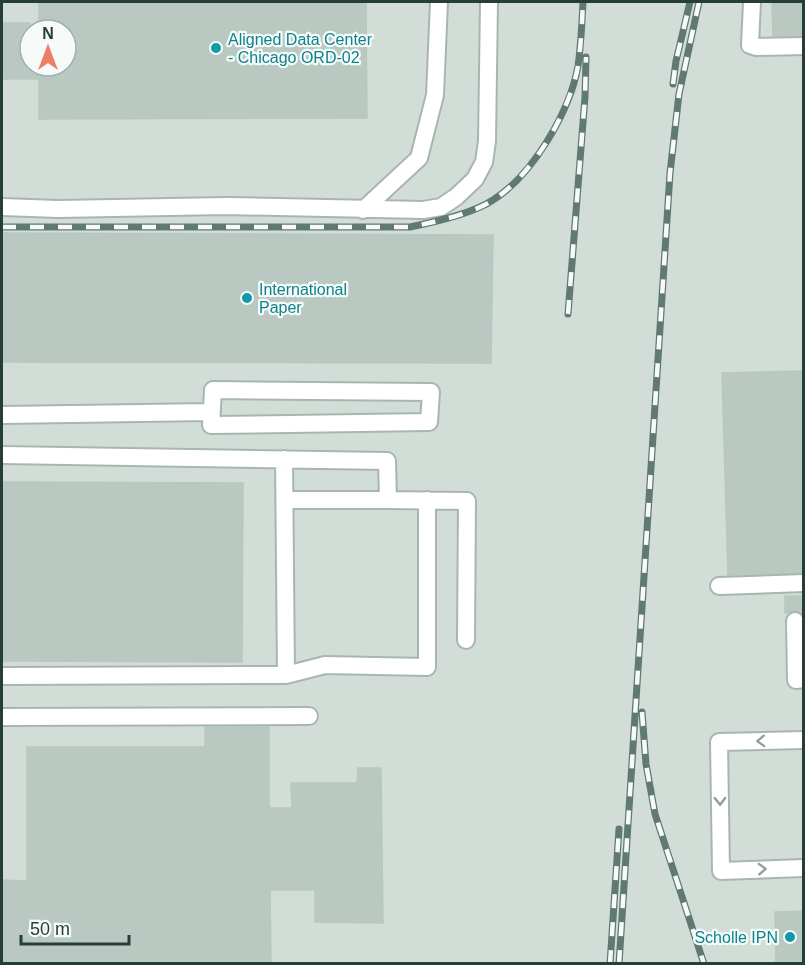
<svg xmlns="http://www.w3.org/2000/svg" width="805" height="965" font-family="Helvetica,sans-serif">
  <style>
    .built { fill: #d3ddd8; fill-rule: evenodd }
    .building { fill: #bac8c2; stroke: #b8c7c0; stroke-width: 1.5 }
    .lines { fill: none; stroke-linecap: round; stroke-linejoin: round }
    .minor-casing { stroke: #a8b6b0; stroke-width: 20 }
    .minor { stroke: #fff; stroke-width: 16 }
    .rail-casing { stroke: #607a72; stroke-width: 7 }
    .rail { stroke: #f6faf8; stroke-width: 4.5; stroke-dasharray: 14; stroke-linecap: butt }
    .oneway { stroke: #929f9b }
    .culture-dot { fill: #0f9aa8; stroke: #f6faf8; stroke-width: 2 }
    .labels { text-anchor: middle; stroke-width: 4.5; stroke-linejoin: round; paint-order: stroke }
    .culture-label { font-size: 16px; fill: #0d838f; stroke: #f6faf8; text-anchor: start }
  </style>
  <rect width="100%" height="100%" fill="#e5eee9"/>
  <!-- built -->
  <path class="built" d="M 2,2 L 803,2 L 803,963 L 2,964 ZM 30,30 L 66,30 L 66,66 L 30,66 Z"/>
  <!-- building -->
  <path class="building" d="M 39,2 L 366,2 L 367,118 L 39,119 L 39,79 L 2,79 L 2,23 L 30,23 L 30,66 L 66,66 L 66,30 L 39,30 Z
    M 772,2 L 804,2 L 804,36 L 773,36 Z
    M 2,233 L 493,235 L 491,363 L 2,362 Z
    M 804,371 L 804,573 L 728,575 L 722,373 Z
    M 2,482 L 243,483 L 242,662 L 2,661 Z
    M 785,596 L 804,596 L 804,613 L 794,611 L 785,613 Z
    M 205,727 L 269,727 L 269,808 L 292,808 L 291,783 L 357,783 L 358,768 L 381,768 L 383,923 L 315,922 L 315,890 L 270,890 L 271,963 L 2,963 L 2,880 L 27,881 L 27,747 L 205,747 Z
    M 804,911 L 804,963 L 776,963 L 775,912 Z"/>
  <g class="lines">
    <defs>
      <path id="minor" d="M 752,2 L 750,45 L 756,47 L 804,46
        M 2,207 L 58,209 L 225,206 L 423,210 L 441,207 L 456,197 L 475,179 L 484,162 L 487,141 L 489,2
        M 363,210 L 419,158 L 435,95 L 439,2
        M 213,390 L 431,392 L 429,422 L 211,425 Z
        M 2,415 L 210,412
        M 2,455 L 387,461 L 388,500 L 467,501 L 466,640
        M 285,500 L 388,500
        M 719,586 L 804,583
        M 795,621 L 796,680 L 804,679
        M 286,675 L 325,665 L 427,667 L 427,500
        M 2,676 L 286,675 L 284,459
        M 2,717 L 309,716
        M 804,740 L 719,742 L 721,871 L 804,868"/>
    </defs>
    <!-- minor casing -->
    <use href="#minor" class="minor-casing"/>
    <!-- minor -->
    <use href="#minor" class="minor"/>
    <defs>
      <path id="rail" d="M 673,84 L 676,61 L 690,2
        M 2,227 L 410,227 C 435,222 472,214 493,200 C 533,175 570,111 578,66 C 581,45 582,23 583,2
        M 568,314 L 585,97 L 586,57
        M 642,712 L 646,764 L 655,814 L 704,964
        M 610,964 L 619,829
        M 619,964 L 670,173 L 679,94 L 699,2"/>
    </defs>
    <!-- rail casing -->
    <use href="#rail" class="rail-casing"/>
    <!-- rail -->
    <use href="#rail" class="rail"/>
  </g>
  <!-- one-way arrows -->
  <defs><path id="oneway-chevron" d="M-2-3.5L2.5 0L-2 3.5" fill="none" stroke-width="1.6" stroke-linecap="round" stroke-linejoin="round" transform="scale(1.5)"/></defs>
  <g class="oneway">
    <use href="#oneway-chevron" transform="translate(761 741) rotate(178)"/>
    <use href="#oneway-chevron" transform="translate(720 801) rotate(89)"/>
    <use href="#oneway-chevron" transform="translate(762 869) rotate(-2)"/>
  </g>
  <!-- markers -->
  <g class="culture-dot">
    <circle cx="216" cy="48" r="6"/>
    <circle cx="247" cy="298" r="6"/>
    <circle cx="790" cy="937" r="6"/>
  </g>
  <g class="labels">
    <!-- culture labels -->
    <g class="culture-label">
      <text x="228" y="45">Aligned Data Center<tspan x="228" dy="18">- Chicago ORD-02</tspan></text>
      <text x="259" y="295">International<tspan x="259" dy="18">Paper</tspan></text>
      <text x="778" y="943" text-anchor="end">Scholle IPN</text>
    </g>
  </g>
  <!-- border -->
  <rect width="805" height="965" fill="none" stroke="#253f37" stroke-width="6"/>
  <!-- north arrow -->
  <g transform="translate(48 48)"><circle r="28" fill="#f6faf8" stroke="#a2afab" stroke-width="1.5"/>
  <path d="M0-4.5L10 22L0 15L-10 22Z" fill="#eb8066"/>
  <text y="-9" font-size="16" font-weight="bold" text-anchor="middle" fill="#253f37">N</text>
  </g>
  <!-- scale -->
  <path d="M21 935v9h108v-9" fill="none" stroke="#253f37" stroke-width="3"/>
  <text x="30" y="935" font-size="18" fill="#253f37" stroke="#f6faf8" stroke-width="4.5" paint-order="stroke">50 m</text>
</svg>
